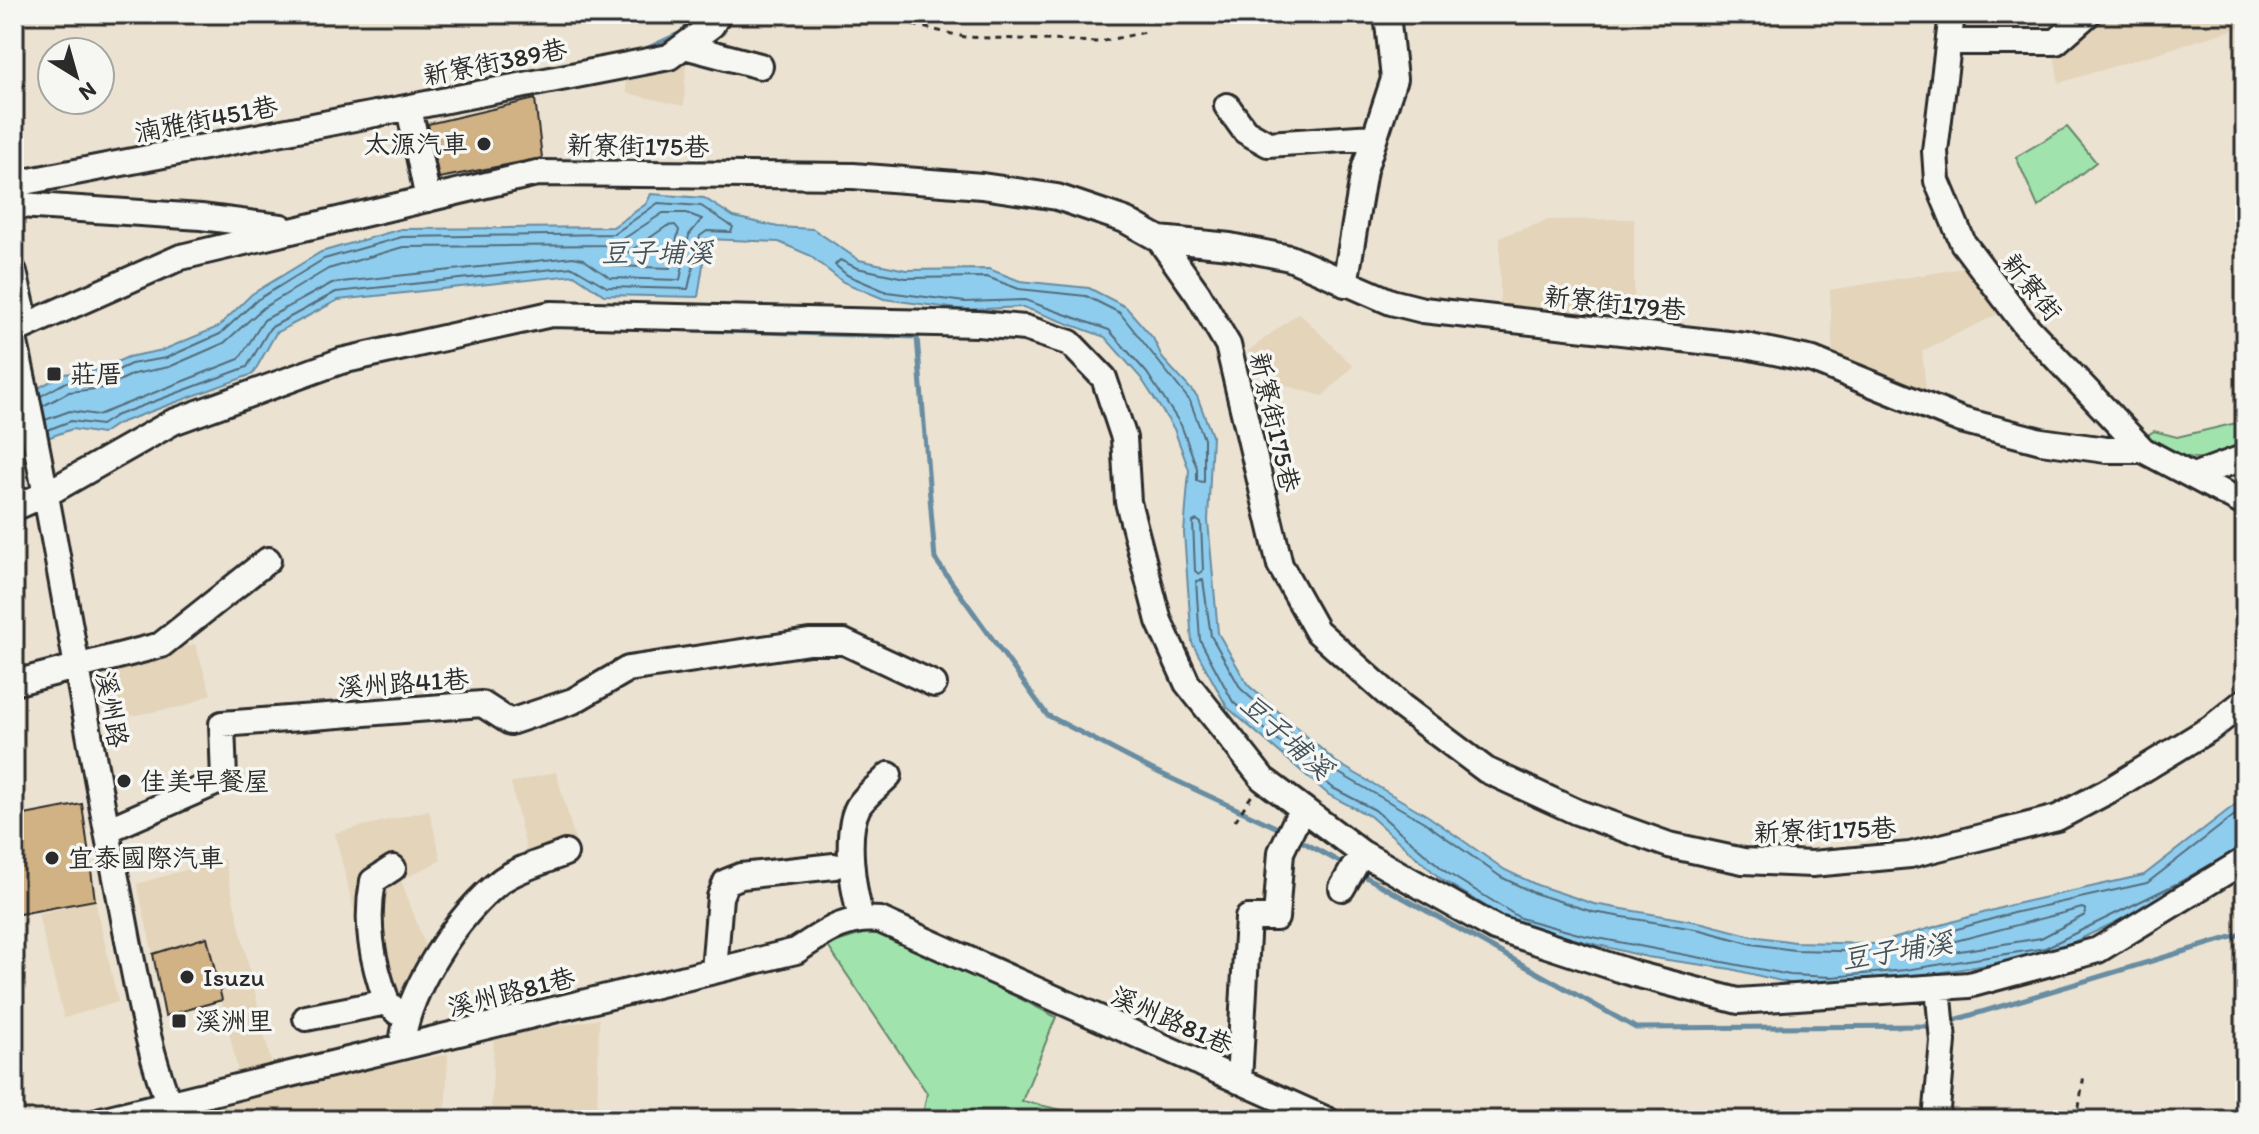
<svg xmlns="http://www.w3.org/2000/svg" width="2259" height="1134" font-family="Itim,'LXGW WenKai TC',sans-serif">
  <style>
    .built { fill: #e3d4ba }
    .green { fill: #a1e3ad; stroke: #66876c; stroke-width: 2 }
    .water { fill: #8fcdef; stroke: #678ca1; stroke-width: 2 }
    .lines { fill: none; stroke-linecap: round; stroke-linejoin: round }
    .shore { stroke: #536c79; stroke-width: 2 }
    .stream { stroke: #678ca1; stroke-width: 5 }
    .building { fill: #d1b285; stroke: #2b2b2b; stroke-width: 2 }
    .minor-casing { stroke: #2b2b2b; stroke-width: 30 }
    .path { stroke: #2b2b2b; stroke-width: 3; stroke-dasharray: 6 6; stroke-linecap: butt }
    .minor { stroke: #f6f6f2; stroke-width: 24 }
    .poi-dot { fill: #2b2b2b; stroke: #f6f6f2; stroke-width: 3 }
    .labels { text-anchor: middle; stroke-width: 7; stroke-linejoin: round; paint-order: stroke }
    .street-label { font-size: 26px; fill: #2b2b2b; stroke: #f6f6f2 }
    .poi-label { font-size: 26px; fill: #2b2b2b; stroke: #f6f6f2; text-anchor: start }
    .water-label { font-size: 28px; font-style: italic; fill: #44545c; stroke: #f6f6f2 }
  </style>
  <rect width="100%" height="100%" fill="#ebe2d1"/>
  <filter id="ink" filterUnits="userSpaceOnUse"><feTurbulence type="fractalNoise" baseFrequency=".0125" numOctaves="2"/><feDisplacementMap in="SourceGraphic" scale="16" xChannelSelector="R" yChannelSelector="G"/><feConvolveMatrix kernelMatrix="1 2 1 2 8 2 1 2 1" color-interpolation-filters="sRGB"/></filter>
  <g filter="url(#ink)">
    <!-- built -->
    <path class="built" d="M 2105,14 L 2245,14 L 2245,26 L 2059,83 L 2054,54 Z
      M 686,61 L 684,106 L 627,93 L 625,79 Z
      M 1634,219 L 1634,321 L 1500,309 L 1500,237 L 1549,220 Z
      M 1971,267 L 1998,314 L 1922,351 L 1926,391 L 1833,359 L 1830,290 Z
      M 1299,313 L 1353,366 L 1323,396 L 1277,383 L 1248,351 Z
      M 195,644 L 211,694 L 185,706 L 107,720 L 103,671 Z
      M 556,772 L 575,840 L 527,853 L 511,783 Z
      M 429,810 L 441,860 L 401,880 L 430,959 L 414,987 L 375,997 L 335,833 Z
      M 224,859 L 272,1067 L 239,1075 L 207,938 L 153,954 L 137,884 Z
      M 95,900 L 118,1002 L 64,1018 L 38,914 Z
      M 599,1019 L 597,1120 L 491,1120 L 494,1037 Z
      M 448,1054 L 445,1120 L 190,1120 L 186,1107 Z"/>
    <!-- green -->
    <path class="green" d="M 2067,127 L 2096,162 L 2038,207 L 2016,157 Z
      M 2245,421 L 2245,451 C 2197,463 2187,461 2143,438 L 2154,431 L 2177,437 Z
      M 882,928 L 1056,1017 L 1022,1101 L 1106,1120 L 922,1120 L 927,1093 L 827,945 Z"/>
    <!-- water -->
    <path class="water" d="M 651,194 L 704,198 L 734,217 L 778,227 L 813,229 L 859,260 L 906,270 L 989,269 L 1020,281 L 1089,288 L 1126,307 L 1153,338 L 1163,359 L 1197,396 L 1212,436 L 1208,521 L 1218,633 L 1248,685 L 1336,762 L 1428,816 L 1505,870 L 1537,885 L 1594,904 L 1703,923 L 1752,936 L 1795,942 L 1875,944 L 2011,905 L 2144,875 L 2245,797 L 2245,852 L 2180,891 L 2047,955 L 1906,978 L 1832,985 L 1789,983 L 1731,969 L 1647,957 L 1517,925 L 1441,879 L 1370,816 L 1329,795 L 1227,707 L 1192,643 L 1184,533 L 1189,470 L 1174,429 L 1141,378 L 1105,337 L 1023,307 L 965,310 L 884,299 L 843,282 L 809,255 L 779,242 L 707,239 L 698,297 L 604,295 L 574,275 L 338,300 L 276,333 L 253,374 L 117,424 L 102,434 L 72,429 L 14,450 L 14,401 L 64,374 L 98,370 L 128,357 L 163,350 L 218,327 L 252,294 L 321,252 L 401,229 L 613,227 L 646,204 Z"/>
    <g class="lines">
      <!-- shore -->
      <path class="shore" d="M 675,225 L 679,230 L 670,268 L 615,266 L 610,262 L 611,257 L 629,252 L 667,226 Z
        M 840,260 L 857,268 L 905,278 L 987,277 L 1019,289 L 1086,296 L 1120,313 L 1190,401 L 1204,439 L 1204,482 L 1197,481 L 1197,468 L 1181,425 L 1147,373 L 1109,330 L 1025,300 L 965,302 L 887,292 L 847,275 L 835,265 Z
        M 41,396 L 66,382 L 101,378 L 131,364 L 166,358 L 220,334 L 257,300 L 324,259 L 402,237 L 614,234 L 658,203 L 701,206 L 733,227 L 731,232 L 707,231 L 700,236 L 688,289 L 607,287 L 573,267 L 336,292 L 270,328 L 247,367 L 115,416 L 101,425 L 71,421 L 47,430
        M 43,406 L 69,392 L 103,388 L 134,374 L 169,367 L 224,343 L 263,308 L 328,269 L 403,247 L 614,245 L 663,213 L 686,213 L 702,219 L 689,235 L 680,280 L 610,278 L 583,259 L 573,257 L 332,283 L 264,320 L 239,359 L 98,415 L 70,411 L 45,420
        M 1197,520 L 1201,523 L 1203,570 L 1199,574 L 1195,571 L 1193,522 Z
        M 2245,807 L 2147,883 L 2013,913 L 1877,952 L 1794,950 L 1752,944 L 1701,930 L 1593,912 L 1534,893 L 1501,877 L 1424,822 L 1330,768 L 1241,689 L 1211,636 L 1203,580 L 1196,581 L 1200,640 L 1233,702 L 1333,788 L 1375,810 L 1446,872 L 1520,918 L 1582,935 L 1790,975 L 1832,977 L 1905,970 L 2045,948 L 2176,884 L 2245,845
        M 2082,908 L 2086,910 L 2085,915 L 2041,938 L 1922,957 L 1918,954 L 1921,950 Z"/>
      <!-- stream -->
      <path class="stream" d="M 644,50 L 681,33 L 700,14
        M 662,329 L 917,337 L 935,559 L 1047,715 L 1151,769 L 1282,830
        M 1294,837 L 1345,865
        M 1357,872 L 1636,1028 L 1935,1026
        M 1948,1022 L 2245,933"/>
    </g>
    <!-- building -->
    <path class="building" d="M 535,99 L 542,158 L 439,178 L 428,124 Z
      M 82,804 L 95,900 L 14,915 L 14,817 Z
      M 207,937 L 222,1000 L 165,1016 L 153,954 Z"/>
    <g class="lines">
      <defs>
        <path id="minor" d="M 1952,14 L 1935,151 L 1937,181 L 1963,243 L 2025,325 L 2143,450 L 2245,504
          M 1949,42 L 2056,42 L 2088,14
          M 684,46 L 760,66
          M 1227,106 L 1245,131 L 1268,144 L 1373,137
          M 409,108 L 428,199
          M 14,184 L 669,57 L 712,25 L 718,14
          M 14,201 L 20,205 L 201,217 L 281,227
          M 1159,239 L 1230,246 L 1290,258 L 1391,302 L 1423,310 L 1746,346 L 1813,360 L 1961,420 L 2041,441 L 2106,450 L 2143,450
          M 14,272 L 22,306 L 14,328
          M 1345,284 L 1364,170 L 1394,79 L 1387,14
          M 14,331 L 181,257 L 537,173 L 853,176 L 982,186 L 1057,197 L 1125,220 L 1159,239 L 1198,294 L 1228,345 L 1280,565 L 1317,631 L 1401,706 L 1486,770 L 1577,812 L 1669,845 L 1743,861 L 1812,864 L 1910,855 L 2057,818 L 2108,791 L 2211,728 L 2245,701
          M 14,338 C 53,515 80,695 115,873 C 132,955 143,1043 175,1120
          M 2193,476 L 2245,457
          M 14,508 L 48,493 L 173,422 L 341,361 L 551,314 L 978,324 L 1025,328 L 1070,343 L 1104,378 L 1124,438 L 1128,502 L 1159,621 L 1187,683 L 1263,779 L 1362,853 L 1495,928 L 1635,974 L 1738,1001 L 1969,985 L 2098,950 L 2245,860
          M 14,683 L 161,645 L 268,560
          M 107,830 L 224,779 L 222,724 L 482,704 L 510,722 L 573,701 L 628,669 L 809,642 L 844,642 L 934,684
          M 1342,888 L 1362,853
          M 861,918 C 853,889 844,834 858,807 C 865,795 880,785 889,775
          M 714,971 L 720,897 L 726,882 L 741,876 L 834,866
          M 387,1002 C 372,961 365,924 373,881 L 393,868
          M 306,1018 L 387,1002 L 397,1012
          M 402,1046 C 406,992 458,913 502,880 C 519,868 546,861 565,853
          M 1239,1081 L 1248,918 L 1276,918 L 1281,852 L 1302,808
          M 101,1120 L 796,951 C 824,933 845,916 880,920 L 1327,1120
          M 1936,1120 L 1943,1041 L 1938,987"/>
      </defs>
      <!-- minor casing -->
      <use href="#minor" class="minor-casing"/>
      <!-- path -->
      <path class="path" d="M 866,14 L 965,37 L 1099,42 L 1146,32
        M 1235,821 L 1252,795
        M 2077,1120 L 2084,1075"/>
      <!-- minor -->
      <use href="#minor" class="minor"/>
    </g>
  </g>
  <!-- markers -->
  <g class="poi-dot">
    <circle cx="484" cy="144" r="8"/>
    <rect x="46" y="366" width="16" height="16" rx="4"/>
    <circle cx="124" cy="781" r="8"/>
    <circle cx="52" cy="858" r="8"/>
    <circle cx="187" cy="977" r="8"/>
    <rect x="171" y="1013" width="16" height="16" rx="4"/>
  </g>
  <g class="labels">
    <!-- street labels -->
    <g class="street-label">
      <text transform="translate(495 62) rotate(-11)" y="9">新寮街389巷</text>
      <text transform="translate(206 119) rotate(-11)" y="9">湳雅街451巷</text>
      <text transform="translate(638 146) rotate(1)" y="9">新寮街175巷</text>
      <text transform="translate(2032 287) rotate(51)" y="9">新寮街</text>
      <text transform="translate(1615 303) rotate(6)" y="9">新寮街179巷</text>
      <text transform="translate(1275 422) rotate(77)" y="9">新寮街175巷</text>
      <text transform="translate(403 683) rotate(-4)" y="9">溪州路41巷</text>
      <text transform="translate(112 709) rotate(80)" y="9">溪州路</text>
      <text transform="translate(1825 830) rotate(-2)" y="9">新寮街175巷</text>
      <text transform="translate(511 992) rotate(-14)" y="9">溪州路81巷</text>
      <text transform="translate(1172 1020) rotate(24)" y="9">溪州路81巷</text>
    </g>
    <!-- poi labels -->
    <g class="poi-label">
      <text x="468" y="153" text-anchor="end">太源汽車</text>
      <text x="70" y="383">莊厝</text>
      <text x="140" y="790">佳美早餐屋</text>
      <text x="68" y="867">宜泰國際汽車</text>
      <text x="203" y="986">Isuzu</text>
      <text x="195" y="1030">溪洲里</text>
    </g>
    <!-- water labels -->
    <g class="water-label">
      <text x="657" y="262">豆子埔溪</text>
      <text transform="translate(1287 736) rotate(42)" y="10">豆子埔溪</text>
      <text transform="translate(1897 950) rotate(-9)" y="10">豆子埔溪</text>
    </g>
  </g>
  <!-- margin -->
  <rect width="2259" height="1134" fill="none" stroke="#f6f6f2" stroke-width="48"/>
  <rect x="24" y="24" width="2211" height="1086" fill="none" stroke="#2b2b2b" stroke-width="3" filter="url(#ink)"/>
  <!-- north arrow -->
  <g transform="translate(76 76) rotate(143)"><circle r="38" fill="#f6f6f2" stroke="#a5a5a2" stroke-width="2"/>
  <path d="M0-6L14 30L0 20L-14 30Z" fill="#2b2b2b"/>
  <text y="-12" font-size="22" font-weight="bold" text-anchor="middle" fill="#2b2b2b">N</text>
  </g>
</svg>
